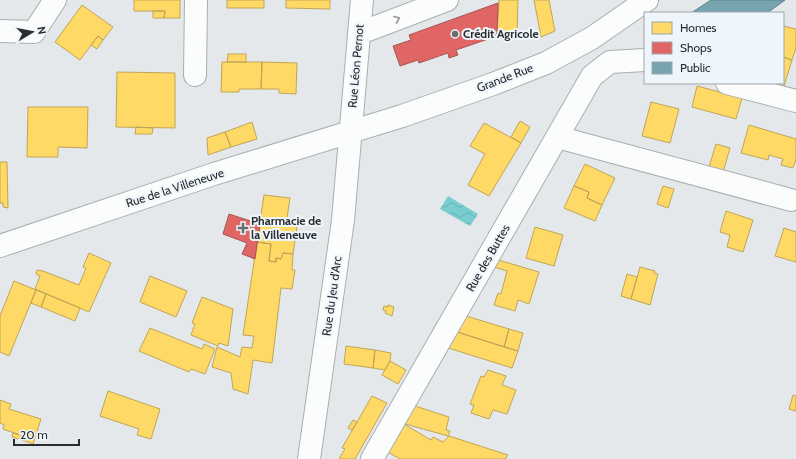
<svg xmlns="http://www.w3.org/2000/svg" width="796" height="459" font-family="Cabin,sans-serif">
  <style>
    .water { fill: url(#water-waves) }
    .homes { fill: #ffd966; stroke: #bfa556 }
    .shops { fill: #e06666; stroke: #a95556 }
    .public { fill: #76a5af; stroke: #5f8189 }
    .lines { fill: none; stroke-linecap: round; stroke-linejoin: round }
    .minor-casing { stroke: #abaeb0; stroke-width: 24 }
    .major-casing { stroke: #abaeb0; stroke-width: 24 }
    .minor { stroke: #fbfcfc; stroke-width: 22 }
    .major { stroke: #fbfcfc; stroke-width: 22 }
    .oneway { stroke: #929496 }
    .poi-dot { fill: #6b6e71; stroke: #eef6fc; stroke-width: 1.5 }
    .labels { text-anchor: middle; stroke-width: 4; stroke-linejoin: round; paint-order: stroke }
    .poi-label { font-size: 12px; font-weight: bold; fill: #2a2d2f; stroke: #eef6fc; text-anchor: start }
    .street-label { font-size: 12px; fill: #2a2d2f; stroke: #eef6fc }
  </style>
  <defs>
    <pattern id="water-waves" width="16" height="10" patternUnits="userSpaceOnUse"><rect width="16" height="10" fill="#7acdce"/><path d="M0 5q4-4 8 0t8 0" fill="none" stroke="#6ab0b1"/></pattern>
  </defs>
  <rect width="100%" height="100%" fill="#e4e8eb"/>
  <!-- water -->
  <path class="water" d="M 448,196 L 478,214 L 470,226 L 440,209 Z"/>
  <!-- homes -->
  <path class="homes" d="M 134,0 L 180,0 L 180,18 L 164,18 L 165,11 L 134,11 Z
    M 227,0 L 264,0 L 264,8 L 227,8 Z
    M 286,0 L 330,0 L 330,9 L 286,8 Z
    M 499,0 L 518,0 L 517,33 L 497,32 Z
    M 534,0 L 549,0 L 555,31 L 541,37 Z
    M 82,5 L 113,27 L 103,40 L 98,36 L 80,60 L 55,42 Z
    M 153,11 L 165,11 L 164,18 L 153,18 Z
    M 783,26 L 796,29 L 796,48 L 792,60 L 783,57 Z
    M 98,36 L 103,40 L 97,49 L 91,45 Z
    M 228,54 L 246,54 L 246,62 L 227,62 Z
    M 783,57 L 792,60 L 784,86 L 774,83 L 783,83 Z
    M 222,62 L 262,62 L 261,89 L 239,89 L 239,92 L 221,92 Z
    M 262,62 L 297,63 L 296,94 L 279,93 L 279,89 L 261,89 Z
    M 117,72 L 175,73 L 175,128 L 116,127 Z
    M 697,86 L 742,98 L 736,119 L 692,107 Z
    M 651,102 L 679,109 L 670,143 L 642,136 Z
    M 28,107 L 88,107 L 87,148 L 58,147 L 58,157 L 27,157 Z
    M 520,121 L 530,127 L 521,143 L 511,137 Z
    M 252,122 L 257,139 L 231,147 L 225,132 Z
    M 484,123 L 521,143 L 489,196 L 468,185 L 485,154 L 470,146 Z
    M 749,125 L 796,139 L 796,159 L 793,168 L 781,165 L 783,159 L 769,155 L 768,160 L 741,153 Z
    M 136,127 L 153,128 L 152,134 L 135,134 Z
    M 225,132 L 231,147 L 208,155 L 207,138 Z
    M 716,144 L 730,148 L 723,172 L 709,167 Z
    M 0,162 L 7,162 L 8,208 L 3,207 L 3,203 L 0,203 Z
    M 585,164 L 615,178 L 602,205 L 587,198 L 589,192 L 574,186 Z
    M 574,186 L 589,192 L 587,198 L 602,205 L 595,221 L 564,208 Z
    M 663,186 L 674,189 L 668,208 L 657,204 Z
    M 264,195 L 290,198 L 287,218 L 298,220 L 293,254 L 283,253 L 281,259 L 276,258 L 276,262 L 269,261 L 271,244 L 257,242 Z
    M 726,211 L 753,220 L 743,252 L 727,247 L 730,235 L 720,232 Z
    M 535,227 L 563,235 L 554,266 L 526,258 Z
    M 784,228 L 796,232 L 796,262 L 775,256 Z
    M 257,242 L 271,244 L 269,261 L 276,262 L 276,258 L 281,259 L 283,253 L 293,254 L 292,270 L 295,270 L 292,289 L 281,288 L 272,363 L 253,360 L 248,394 L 233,389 L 231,373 L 212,367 L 217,347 L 240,357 L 242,347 L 252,348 L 254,336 L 243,335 Z
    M 89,253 L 111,263 L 89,312 L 35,289 L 40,276 L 36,274 L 37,270 L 43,271 L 79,285 L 86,268 L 83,267 Z
    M 495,259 L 539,272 L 529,304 L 518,300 L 515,311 L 494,305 L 498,293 L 501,294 L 507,271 L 491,266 Z
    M 640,267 L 655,271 L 654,273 L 658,274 L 650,305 L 631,299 Z
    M 627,274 L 637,277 L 631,299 L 621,296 Z
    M 150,276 L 187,291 L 176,317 L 140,302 Z
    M 14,281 L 36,290 L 9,356 L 0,352 L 0,316 Z
    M 36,290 L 46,294 L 41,307 L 31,303 Z
    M 46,294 L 80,308 L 75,321 L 41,307 Z
    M 202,297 L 233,309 L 228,346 L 219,343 L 218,346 L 191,335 L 195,324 L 192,323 Z
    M 388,305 L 394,307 L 392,316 L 385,313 L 386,311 L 383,310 L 384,306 L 388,307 Z
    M 463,315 L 509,329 L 504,347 L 454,331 Z
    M 150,328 L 202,349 L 204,344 L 215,349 L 205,374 L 191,369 L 189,372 L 139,351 Z
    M 509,329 L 523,333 L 518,351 L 504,347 Z
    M 454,331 L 518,351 L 512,368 L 445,347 Z
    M 346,346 L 375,350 L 373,368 L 344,364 Z
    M 375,350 L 391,353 L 390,361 L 385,370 L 373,368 Z
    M 390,361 L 406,370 L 398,384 L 382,375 Z
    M 488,370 L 506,376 L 502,385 L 516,390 L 507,414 L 493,410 L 489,419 L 471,413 L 474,405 L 470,404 L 481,376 L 484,377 Z
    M 108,391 L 160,409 L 151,439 L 137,435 L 139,429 L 100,416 Z
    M 793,395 L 796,396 L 796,411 L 789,409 Z
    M 372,396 L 387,403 L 355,459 L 339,459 L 345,449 L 342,448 Z
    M 0,400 L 11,404 L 9,409 L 41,419 L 33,444 L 25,441 L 26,437 L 3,429 L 4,425 L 0,423 Z
    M 412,405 L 449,417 L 446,430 L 450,431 L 448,436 L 402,423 Z
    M 353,420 L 357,422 L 352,430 L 348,428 Z
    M 402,423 L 431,440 L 433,437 L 443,442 L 449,436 L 508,455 L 505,459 L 400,459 L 386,451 Z
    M 13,433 L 26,437 L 25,441 L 12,437 Z"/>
  <!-- shops -->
  <path class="shops" d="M 498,3 L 497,36 L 456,50 L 458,55 L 449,58 L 448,53 L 419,63 L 418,60 L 400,66 L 393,46 L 411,40 L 409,35 Z
    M 229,214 L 260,224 L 255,259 L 242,254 L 247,243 L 223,234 Z"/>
  <!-- public -->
  <path class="public" d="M 711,0 L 785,0 L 767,13 L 691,13 Z"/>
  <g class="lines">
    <defs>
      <path id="minor" d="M 360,30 L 368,30 L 447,0
        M 0,31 L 34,32 L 55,0
        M 195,75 L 196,0
        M 727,83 L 796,101
        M 557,137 L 791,200
        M 309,459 L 343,220 L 362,0
        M 372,459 L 592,76 L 610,62 L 645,60"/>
      <path id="major" d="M 0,246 L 214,174 L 402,116 L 493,84 L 546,63 L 592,38 L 647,0"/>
    </defs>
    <!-- minor casing -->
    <use href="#minor" class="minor-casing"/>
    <!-- major casing -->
    <use href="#major" class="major-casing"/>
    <!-- minor -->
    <use href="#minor" class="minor"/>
    <!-- major -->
    <use href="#major" class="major"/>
  </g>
  <!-- one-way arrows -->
  <defs><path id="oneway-chevron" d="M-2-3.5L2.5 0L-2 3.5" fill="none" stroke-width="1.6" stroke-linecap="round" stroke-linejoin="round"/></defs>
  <use class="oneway" href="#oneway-chevron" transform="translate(397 19) rotate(-21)"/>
  <!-- markers -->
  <g class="poi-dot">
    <circle cx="455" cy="34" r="4"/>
    <path d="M241 222h4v4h4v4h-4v4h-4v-4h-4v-4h4z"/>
  </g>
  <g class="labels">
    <!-- poi labels -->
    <g class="poi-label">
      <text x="463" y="38">Crédit Agricole</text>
      <text x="251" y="225">Pharmacie de<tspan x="251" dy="14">la Villeneuve</tspan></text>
    </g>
    <!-- street labels -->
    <g class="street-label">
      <text transform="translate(356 66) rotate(-85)" y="4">Rue Léon Pernot</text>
      <text transform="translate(505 78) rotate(-21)" y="4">Grande Rue</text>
      <text transform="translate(175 188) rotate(-18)" y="4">Rue de la Villeneuve</text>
      <text transform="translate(488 258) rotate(-60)" y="4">Rue des Buttes</text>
      <text transform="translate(332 296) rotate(-82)" y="4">Rue du Jeu d'Arc</text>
    </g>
  </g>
  <!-- legend -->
  <rect x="644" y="12" width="140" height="72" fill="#eef6fc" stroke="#a0a6aa"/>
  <rect x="652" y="22" width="20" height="12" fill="#ffd966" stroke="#a0a6aa"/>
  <text x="680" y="32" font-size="12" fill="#2a2d2f">Homes</text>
  <rect x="652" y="42" width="20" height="12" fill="#e06666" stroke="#a0a6aa"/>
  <text x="680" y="52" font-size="12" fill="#2a2d2f">Shops</text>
  <rect x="652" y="62" width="20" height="12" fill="#76a5af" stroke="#a0a6aa"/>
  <text x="680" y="72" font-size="12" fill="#2a2d2f">Public</text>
  <!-- north arrow -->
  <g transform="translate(32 32) rotate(80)" stroke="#eef6fc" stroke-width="3" paint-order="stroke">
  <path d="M0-3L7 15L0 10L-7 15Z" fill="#2a2d2f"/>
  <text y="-6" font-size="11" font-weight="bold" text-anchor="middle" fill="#2a2d2f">N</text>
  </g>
  <!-- scale -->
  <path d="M14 439v6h65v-6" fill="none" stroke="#2a2d2f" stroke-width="2"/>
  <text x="20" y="439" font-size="12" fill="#2a2d2f" stroke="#eef6fc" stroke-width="3" paint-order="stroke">20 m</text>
</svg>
